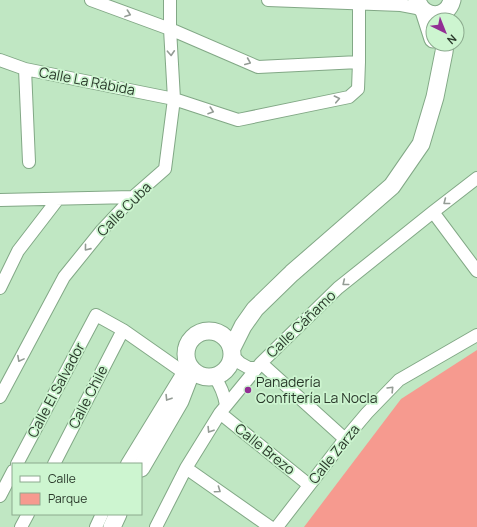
<svg xmlns="http://www.w3.org/2000/svg" width="477" height="527" font-family="Manrope,sans-serif">
  <style>
    .green { fill: #f69a8f }
    .lines { fill: none; stroke-linecap: round; stroke-linejoin: round }
    .street-casing { stroke: #82a886; stroke-width: 14 }
    .secondary-casing { stroke: #82a886; stroke-width: 19 }
    .street { stroke: #fff; stroke-width: 12 }
    .secondary { stroke: #fff; stroke-width: 17 }
    .oneway { stroke: #949c95 }
    .poi-dot { fill: #922e94; stroke: #cdf5d0; stroke-width: 1.5 }
    .labels { text-anchor: middle; stroke-width: 3.5; stroke-linejoin: round; paint-order: stroke }
    .street-label { font-size: 14px; fill: #2a392b; stroke: #cdf5d0 }
    .poi-label { font-size: 14px; fill: #2a392b; stroke: #cdf5d0; text-anchor: start }
  </style>
  <rect width="100%" height="100%" fill="#c0e7c3"/>
  <!-- green -->
  <path class="green" d="M 477,350 L 477,527 L 304,527 L 401,399 Z"/>
  <g class="lines">
    <defs>
      <path id="street" d="M 91,0 L 170,29 L 258,67 L 359,62
        M 268,0 L 401,5 L 422,9
        M 0,60 L 25,69 L 174,99 L 238,120 L 349,97 L 358,89 L 359,62 L 359,4
        M 25,69 L 29,162
        M 0,200 L 133,197
        M 433,212 L 477,271
        M 0,288 L 18,251 L 58,199
        M 232,355 L 240,363 L 249,368 L 256,368
        M 261,363 L 345,439
        M 214,376 C 221,386 224,393 226,405
        M 0,397 L 64,277 L 102,230 L 133,197 L 165,169 L 174,99 L 170,29 L 170,0
        M 220,413 L 309,485
        M 17,464 L 96,315 L 123,330 L 183,372
        M 54,464 L 123,330
        M 127,464 L 187,366
        M 186,468 L 270,527
        M 0,496 L 13,471
        M 21,527 L 28,514
        M 96,527 L 102,514
        M 156,527 L 186,468 L 220,413 L 261,363 L 338,288 L 433,212 L 477,178
        M 277,527 L 345,439 L 367,413 L 399,380 L 477,335"/>
      <path id="secondary" d="M 417,0 C 423,19 447,20 452,0
        M 424,11 L 433,39
        M186 354a23 23 0 1 1 46 0a23 23 0 1 1-46 0Z
        M 232,348 L 243,326 L 255,309 L 292,273 L 392,186 L 421,144 L 435,97 L 444,52 L 445,44
        M 141,468 L 180,401 L 192,370
        M 112,527 L 118,514"/>
    </defs>
    <!-- street casing -->
    <use href="#street" class="street-casing"/>
    <!-- secondary casing -->
    <use href="#secondary" class="secondary-casing"/>
    <!-- street -->
    <use href="#street" class="street"/>
    <!-- secondary -->
    <use href="#secondary" class="secondary"/>
  </g>
  <!-- one-way arrows -->
  <defs><path id="oneway-chevron" d="M-2-3.5L2.5 0L-2 3.5" fill="none" stroke-width="1.6" stroke-linecap="round" stroke-linejoin="round"/></defs>
  <g class="oneway">
    <use href="#oneway-chevron" transform="translate(128 14) rotate(20)"/>
    <use href="#oneway-chevron" transform="translate(171 53) rotate(87)"/>
    <use href="#oneway-chevron" transform="translate(248 62) rotate(23)"/>
    <use href="#oneway-chevron" transform="translate(337 99) rotate(-12)"/>
    <use href="#oneway-chevron" transform="translate(211 111) rotate(19)"/>
    <use href="#oneway-chevron" transform="translate(446 202) rotate(142)"/>
    <use href="#oneway-chevron" transform="translate(87 248) rotate(129)"/>
    <use href="#oneway-chevron" transform="translate(345 283) rotate(141)"/>
    <use href="#oneway-chevron" transform="translate(20 359) rotate(118)"/>
    <use href="#oneway-chevron" transform="translate(391 389) rotate(-46)"/>
    <use href="#oneway-chevron" transform="translate(168 398) rotate(122)"/>
    <use href="#oneway-chevron" transform="translate(210 430) rotate(122)"/>
    <use href="#oneway-chevron" transform="translate(218 490) rotate(35)"/>
  </g>
  <!-- markers -->
  <circle class="poi-dot" cx="248" cy="390" r="4"/>
  <g class="labels">
    <!-- street labels -->
    <g class="street-label">
      <text transform="translate(87 81) rotate(11)" y="5">Calle La Rábida</text>
      <text transform="translate(124 209) rotate(-45)" y="5">Calle Cuba</text>
      <text transform="translate(301 324) rotate(-44)" y="5">Calle Cáñamo</text>
      <text transform="translate(56 390) rotate(-62)" y="5">Calle El Salvador</text>
      <text transform="translate(88 397) rotate(-63)" y="5">Calle Chile</text>
      <text transform="translate(265 449) rotate(39)" y="5">Calle Brezo</text>
      <text transform="translate(334 454) rotate(-51)" y="5">Calle Zarza</text>
    </g>
    <!-- poi labels -->
    <g class="poi-label">
      <text x="256" y="387">Panadería<tspan x="256" dy="16">Confitería La Nocla</tspan></text>
    </g>
  </g>
  <!-- legend -->
  <rect x="12" y="463" width="130" height="52" fill="#cdf5d0" stroke="#8caa8e"/>
  <rect x="20" y="476" width="20" height="6" fill="#ffffff" stroke="#8caa8e"/>
  <text x="48" y="483" font-size="12" fill="#2a392b">Calle</text>
  <rect x="20" y="493" width="20" height="12" fill="#f69a8f" stroke="#8caa8e"/>
  <text x="48" y="503" font-size="12" fill="#2a392b">Parque</text>
  <!-- north arrow -->
  <g transform="translate(445 32) rotate(137)"><circle r="19" fill="#cdf5d0" stroke="#8caa8e"/>
  <path d="M0-3L7 15L0 10L-7 15Z" fill="#922e94"/>
  <text y="-6" font-size="11" font-weight="bold" text-anchor="middle" fill="#2a392b">N</text>
  </g>
</svg>
